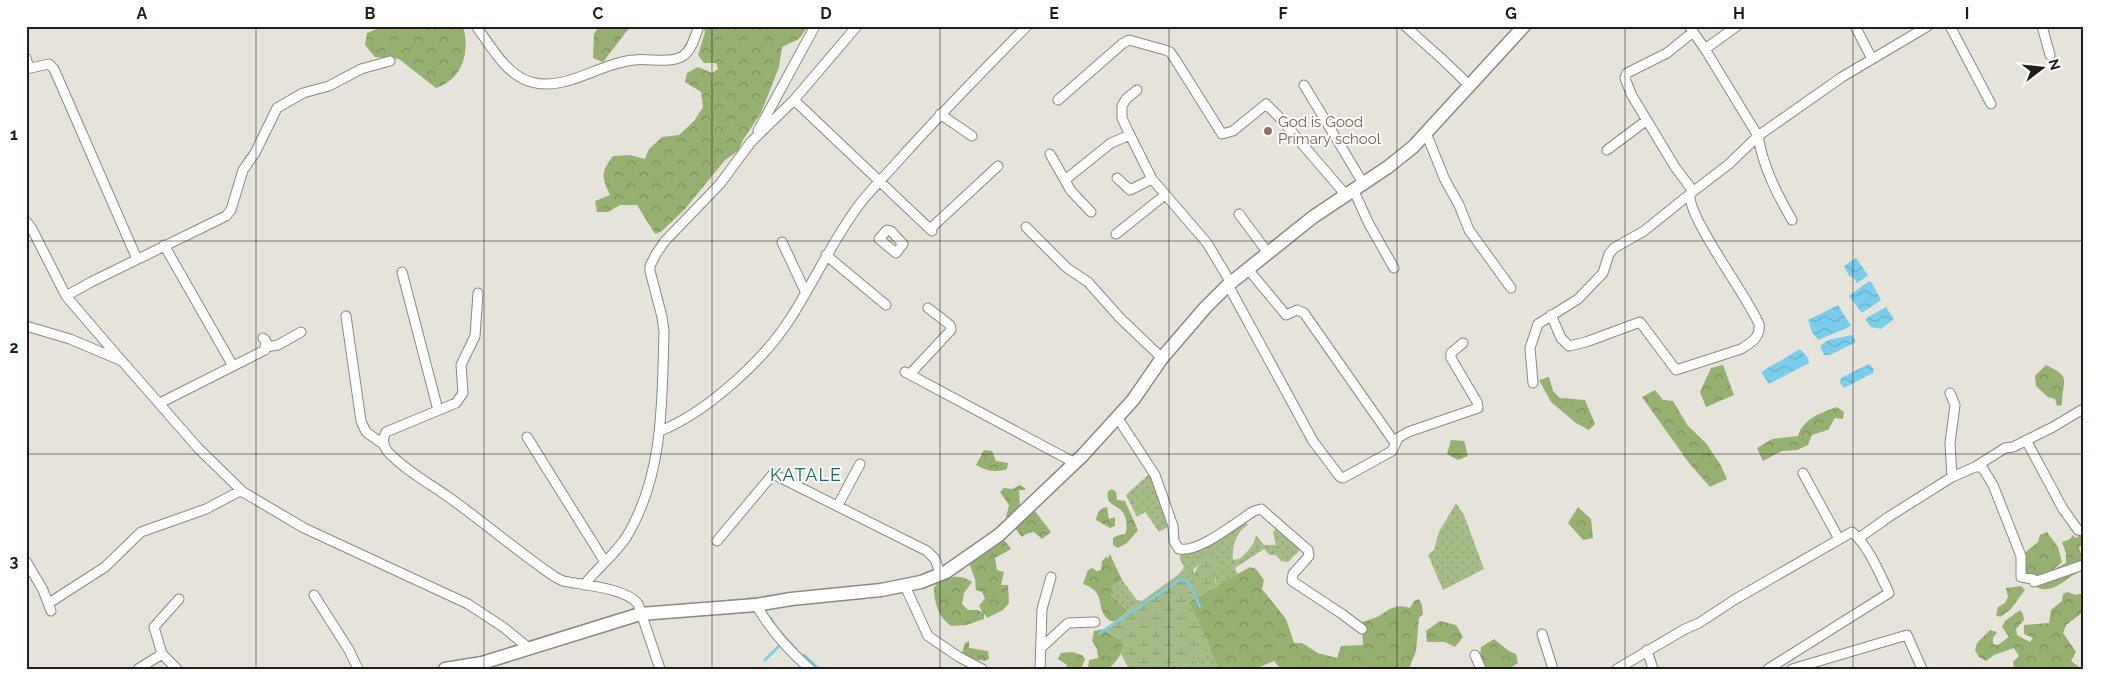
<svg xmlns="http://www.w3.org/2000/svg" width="2109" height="695" font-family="Raleway,sans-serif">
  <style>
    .grass { fill: url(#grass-dots) }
    .forest { fill: url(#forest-crowns) }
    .wetland { fill: url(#wetland-marsh) }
    .water { fill: url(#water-waves) }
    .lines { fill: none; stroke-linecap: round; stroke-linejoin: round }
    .stream { stroke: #78ceeb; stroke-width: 2.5 }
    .street-casing { stroke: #8b8980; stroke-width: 11 }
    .secondary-casing { stroke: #8b8980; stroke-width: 15 }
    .street { stroke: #fff; stroke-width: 9 }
    .secondary { stroke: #fff; stroke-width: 12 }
    .grid { fill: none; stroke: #1d1c19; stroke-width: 1; stroke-opacity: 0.55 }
    .education-dot { fill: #8d6e63; stroke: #fff; stroke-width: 2 }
    .labels { text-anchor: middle; stroke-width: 4; stroke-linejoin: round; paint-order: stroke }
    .education-label { font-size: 15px; fill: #785e54; stroke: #fff; text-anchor: start }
    .quarter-label { font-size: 18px; letter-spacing: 1px; fill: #1d6650; stroke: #fff }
    .neatline { fill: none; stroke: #1d1c19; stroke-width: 2 }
    .grid-label { font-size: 16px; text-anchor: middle; font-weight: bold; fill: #1d1c19 }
  </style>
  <defs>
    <pattern id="grass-dots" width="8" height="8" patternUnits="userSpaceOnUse" patternTransform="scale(1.25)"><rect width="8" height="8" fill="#a5bc86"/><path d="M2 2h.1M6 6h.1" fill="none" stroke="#8ea173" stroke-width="1.8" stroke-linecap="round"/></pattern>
    <pattern id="forest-crowns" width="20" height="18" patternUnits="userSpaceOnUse" patternTransform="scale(1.25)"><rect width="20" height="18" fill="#96b070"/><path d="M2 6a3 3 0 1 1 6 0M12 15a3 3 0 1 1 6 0" fill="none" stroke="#7a8e5b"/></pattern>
    <pattern id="wetland-marsh" width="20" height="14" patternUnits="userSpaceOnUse" patternTransform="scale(1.25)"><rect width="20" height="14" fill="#a5bc86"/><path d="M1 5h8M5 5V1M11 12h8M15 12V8" fill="none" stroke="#8ea173"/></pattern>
    <pattern id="water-waves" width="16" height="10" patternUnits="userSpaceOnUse" patternTransform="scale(1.25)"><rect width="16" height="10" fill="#78ceeb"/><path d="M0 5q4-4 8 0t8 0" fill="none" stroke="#67b0c9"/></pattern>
  </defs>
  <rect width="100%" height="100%" fill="#e6e4da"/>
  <!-- grass -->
  <path class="grass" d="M 1151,472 L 1171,525 L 1159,532 L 1145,512 L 1137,517 L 1126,495 Z
    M 1456,503 L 1464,515 L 1484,569 L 1443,590 L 1428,555 L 1434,550 L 1439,532 Z
    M 1244,520 L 1248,525 C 1237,530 1231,548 1233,560 L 1239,559 C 1247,552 1254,546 1256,535 L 1264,545 L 1276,545 L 1273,533 L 1277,525 L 1304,546 L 1288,562 L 1281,561 L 1276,555 L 1270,555 L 1264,549 L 1235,568 L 1238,575 L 1217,587 C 1212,571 1224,572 1207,556 L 1193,570 L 1199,593 L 1201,595 L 1196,598 L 1183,569 L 1184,566 L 1180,560 L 1180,553 C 1204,554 1225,534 1244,520 Z
    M 1122,580 L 1137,600 L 1143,601 L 1128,611 L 1111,595 L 1114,585 Z
    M 1211,649 L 1219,669 L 1179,669 Z"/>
  <!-- forest -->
  <path class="forest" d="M 384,26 L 463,26 C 470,52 463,79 436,88 L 399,59 L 375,57 L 365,45 L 367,33 Z
    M 599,26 L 645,26 L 630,27 L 603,62 L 593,58 L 594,34 Z
    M 703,26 L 808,26 L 799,39 L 782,47 L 779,67 L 761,113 L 743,140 L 738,151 L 725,160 L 685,209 L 662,231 L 655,234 L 637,205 L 620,205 L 608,212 L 597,212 L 595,201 L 610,195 C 601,175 601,173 613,156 L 630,155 L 645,159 L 649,149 L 662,137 L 679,135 L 694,121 L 703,107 L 701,92 L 685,82 L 687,73 L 698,67 L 712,73 L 718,69 L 716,63 L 704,63 L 698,55 L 705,32 Z
    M 1723,365 L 1734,395 L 1706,407 L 1700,392 L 1711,368 Z
    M 2046,365 C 2073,378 2062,379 2062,405 L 2057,406 L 2055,399 L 2048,397 L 2036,386 L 2035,376 Z
    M 1549,377 L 1553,391 L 1560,398 L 1585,400 L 1595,424 L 1589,430 L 1576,423 L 1551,402 L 1539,380 Z
    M 1655,390 L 1663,400 L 1673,401 L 1688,426 L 1706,443 L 1720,464 L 1727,479 L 1710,487 L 1689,463 L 1642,397 Z
    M 1837,407 L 1844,412 L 1843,419 L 1835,418 L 1828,430 L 1812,435 L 1808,445 L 1797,450 L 1782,451 L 1763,461 L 1757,448 L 1772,439 L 1798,436 C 1803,419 1820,413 1837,407 Z
    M 1451,440 L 1464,441 L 1468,456 L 1458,460 L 1447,454 Z
    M 984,450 L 992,451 L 996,461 L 1008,463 L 1007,469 C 996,473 986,471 976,465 Z
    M 1020,485 L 1025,488 L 1025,490 L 1019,490 L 1020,506 L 1010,517 L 1006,517 L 1009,505 L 1000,492 L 1004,488 L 1012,489 Z
    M 1112,489 L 1116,492 L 1117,500 L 1125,501 L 1138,530 L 1127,543 L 1118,548 L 1113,545 L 1113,538 L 1119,535 L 1125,534 C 1128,528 1127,516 1121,510 C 1113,504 1106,504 1108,491 Z
    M 1107,507 L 1109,519 L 1115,517 L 1115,526 L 1110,528 L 1096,520 C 1097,514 1099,508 1107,507 Z
    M 1578,507 L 1591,519 L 1593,538 L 1583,540 L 1568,523 Z
    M 1029,511 L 1035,511 L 1051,532 L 1042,539 L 1034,532 L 1026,534 L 1022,537 L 1015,528 Z
    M 2047,532 L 2058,547 L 2062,562 L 2053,570 L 2066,563 L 2066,553 L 2062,542 L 2070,539 L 2073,535 L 2075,538 L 2083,534 L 2083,545 L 2079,547 L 2083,561 L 2083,571 C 2066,575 2057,594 2038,588 L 2035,581 L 2023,570 L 2021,556 L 2038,542 L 2040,535 Z
    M 1002,537 L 1011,549 L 995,558 L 997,570 L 1004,572 L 1001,585 L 1008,585 L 1009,603 L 1003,610 L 987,618 L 984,613 L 984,619 L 966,625 L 951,626 C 938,617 934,602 934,587 C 944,576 960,573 972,582 L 964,593 L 962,604 L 968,610 L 978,610 L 983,613 L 979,606 L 985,598 L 982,592 L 976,590 L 975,579 L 969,563 L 976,559 L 981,550 Z
    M 1110,554 L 1122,580 L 1114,585 L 1111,595 L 1128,611 L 1115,621 L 1110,621 C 1093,608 1109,593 1083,584 L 1088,570 L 1092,568 L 1097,571 L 1101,570 L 1102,561 L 1107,556 L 1107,559 Z
    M 1250,567 L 1256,569 L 1264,580 L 1262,589 L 1286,619 L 1294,643 L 1302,643 L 1318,653 L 1337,658 L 1341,646 L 1363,645 L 1362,622 C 1367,620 1373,619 1377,617 C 1390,610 1394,603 1410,608 L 1414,601 L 1419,599 L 1422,605 L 1423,614 L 1419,618 L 1416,651 L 1409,669 L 1281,669 L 1274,661 L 1255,669 L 1219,669 L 1189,602 Z
    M 2021,586 L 2025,590 L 2010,610 L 2000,617 L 1996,615 L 1998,607 L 2005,603 L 2008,597 L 2006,588 Z
    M 2067,592 L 2076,595 L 2083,593 L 2083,612 L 2066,625 L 2063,633 L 2076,652 L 2071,661 L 2082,669 L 2014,669 L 2013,662 L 2019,656 L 2014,648 L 1994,655 L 1986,661 L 1979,657 L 1975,650 L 1977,643 L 1990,630 L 1997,632 L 1993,638 L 1993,644 L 1998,645 L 2009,637 L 2002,627 L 2005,621 L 2020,610 L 2023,614 L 2024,620 L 2016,629 L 2017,635 L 2030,642 L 2033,638 L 2024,634 L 2024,625 L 2049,623 L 2051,610 L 2062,601 L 2063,594 Z
    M 1440,621 L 1456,625 L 1463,637 L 1455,647 L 1445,642 L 1427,642 L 1426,631 Z
    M 1104,629 C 1110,635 1116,636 1123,642 C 1122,654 1118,661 1108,669 L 1088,669 L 1089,660 L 1098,658 L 1097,649 L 1092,641 L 1094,631 Z
    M 1494,639 L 1509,651 L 1516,654 L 1518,663 L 1509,669 L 1484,669 L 1480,660 L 1481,647 Z
    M 969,641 L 969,648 L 988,651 L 989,659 L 985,661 L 966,658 L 962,653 L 965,643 Z
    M 1072,652 L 1082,655 L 1085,659 L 1081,669 L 1066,669 L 1067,665 L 1058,659 L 1061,653 Z"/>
  <!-- wetland -->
  <path class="wetland" d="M 1204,555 L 1207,556 L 1218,566 L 1215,581 L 1217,587 L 1201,595 C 1185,579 1197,571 1204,555 Z
    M 1183,569 L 1196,598 L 1189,602 L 1211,649 L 1179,669 L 1129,669 L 1121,654 L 1122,642 C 1116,635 1110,635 1104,629 L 1179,574 Z"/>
  <!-- water -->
  <path class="water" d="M 1856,258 L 1868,275 L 1857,283 L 1853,277 L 1849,276 L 1844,266 Z
    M 1869,281 L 1872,283 L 1881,300 L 1862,313 L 1849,296 Z
    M 1838,305 L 1851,326 L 1818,340 L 1812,332 L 1808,320 Z
    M 1886,307 L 1894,319 L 1881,329 L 1871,327 L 1865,319 Z
    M 1852,335 L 1856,342 L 1830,355 L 1824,355 L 1820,346 L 1828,340 Z
    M 1800,349 L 1808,358 L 1809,363 L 1769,384 L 1761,372 Z
    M 1869,364 L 1874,369 L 1873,373 L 1844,388 L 1840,383 L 1841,378 Z"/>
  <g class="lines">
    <!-- stream -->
    <path class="stream" d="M 746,599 L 755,598
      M 728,601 L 738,600
      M 771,618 L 776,627 L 796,649
      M 1100,633 L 1181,579 L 1189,583 L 1200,607
      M 804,655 L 819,669
      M 765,660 L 781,644"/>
    <defs>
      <path id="street" d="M 476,26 C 491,46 506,75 531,82 C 566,92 599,63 634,60 C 649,58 670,64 683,56 C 692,50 695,36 699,26
        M 1405,26 L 1442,59 L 1470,86
        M 1689,26 L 1705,49 L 1758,136 C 1763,167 1777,194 1792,220
        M 1855,26 L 1872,59
        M 1950,26 L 1991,104
        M 2042,26 L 2050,55
        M 1693,32 L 1667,53 L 1627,73 L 1625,78 L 1631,94 L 1675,167 L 1693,191
        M 1705,49 L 1737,26
        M 26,58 L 29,68
        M 26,69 L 49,64 L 54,69 L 137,259
        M 1304,85 L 1363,183
        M 1137,90 L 1126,99 L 1122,106 L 1122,118 L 1128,131 L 1152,179 L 1207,243 L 1231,283
        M 794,100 L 932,231
        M 1058,100 L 1122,44 L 1129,40 L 1165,50 L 1170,52 L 1175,59 L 1222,134 L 1233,131 L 1266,104 L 1280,118 L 1345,194
        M 940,114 L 972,136
        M 758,131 L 815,26
        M 1426,133 L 1445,180 L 1459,205 L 1469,230 L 1511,288
        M 1607,150 L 1647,120
        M 1050,154 L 1071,191 L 1091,212
        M 1117,178 L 1130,190 L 1152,179
        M 1065,180 L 1111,143 L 1130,135
        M 1353,189 L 1369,224 L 1394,268
        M 1239,214 L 1268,253
        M 26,221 L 32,229 L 66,296
        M 1026,227 L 1067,268 L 1088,282 L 1120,318 L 1162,358
        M 930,229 L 998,166
        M 887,230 L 891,231 L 903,244 L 896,253 L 879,239 Z
        M 1116,234 L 1165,195
        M 782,242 L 805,291
        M 164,245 L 233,366
        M 826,255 L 886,305
        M 1247,268 L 1286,315 L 1297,310 L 1304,313 L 1395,443
        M 402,272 L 438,410
        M 1228,285 L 1313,441 L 1340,477 L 1343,478 L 1392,451 L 1398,438 L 1408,432 L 1478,408 L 1477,402 L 1451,358 L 1451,353 L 1463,343
        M 478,293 L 475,336 L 461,365 L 463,393 L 456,403 L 386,432 C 382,439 383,446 388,452 C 405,470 427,482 447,496 C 484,522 518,552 555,577 L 563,581 C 583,585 626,588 638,604 L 660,669
        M 1551,315 L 1561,338 L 1569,346 L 1586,342 L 1640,322 L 1676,370 L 1741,349 C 1751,343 1761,337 1759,324 C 1748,297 1687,217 1690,194 L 1729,164 L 1758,136 L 1842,77 L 1928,26
        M 346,316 L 361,421 L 366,432 L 383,444
        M 26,326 L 70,339 L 122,361 L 198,448 L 243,492 L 304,528 L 468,604 L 503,627 L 530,649
        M 265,347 L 278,345 L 301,332
        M 120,359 L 66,296 L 91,282 L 226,216 L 231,210 L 243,170 L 255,153 L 277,108 L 303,93 L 329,86 L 361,69 L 390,61
        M 905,372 L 1075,463
        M 910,374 L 951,330 L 950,325 L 928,308
        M 1533,383 L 1530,348 L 1538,324 L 1578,299 L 1603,273 L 1609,254 L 1614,248 L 1644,231 L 1690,194
        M 1950,393 L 1955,405 L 1950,443 L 1952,477
        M 160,403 L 265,350 L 266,341 L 263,338
        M 1117,417 L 1155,475 L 1173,526 L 1174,541 L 1179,549 C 1199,553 1236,522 1254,511 L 1261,509 L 1308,550 L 1309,556 L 1293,574 L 1292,581 L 1342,614 L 1362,629
        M 660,431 C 706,413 764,360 790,319 C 814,282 832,241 859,205 C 871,189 886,175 899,160 C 940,114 984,70 1027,26
        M 527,437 L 605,562
        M 2026,440 L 2063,509 L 2078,530 L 2083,531
        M 1975,467 L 1982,467 L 1993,485 L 2021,556 L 2021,577 L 2033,579 L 2034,582 L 2083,565
        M 1803,473 L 1839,539
        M 838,505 L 860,464
        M 1859,538 L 1890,516 L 1952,477 L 1975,467 L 2005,448 L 2013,447 L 2053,427 L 2083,409
        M 717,541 L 773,474 L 927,551 L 935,559 L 940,573
        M 26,561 L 43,590 L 51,611
        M 584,585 C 597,568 615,555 627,536 C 664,474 662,401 664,331 L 662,317 L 650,271 L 650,266 L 656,254 L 665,241 L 720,184 L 751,142 L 794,100 L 857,26
        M 905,586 L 928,636 L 959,657 L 982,669
        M 314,595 L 349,650 L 358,669
        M 49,603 L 105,567 L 141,532 L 206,509 L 238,492 L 243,492
        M 756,605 C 770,629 789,651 810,669
        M 1542,634 L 1553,669
        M 1041,648 L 1068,623 L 1095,622
        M 1647,650 L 1653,669
        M 1475,655 L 1481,669
        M 138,669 L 162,654
        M 177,669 L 162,654 L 154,627 L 179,599
        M 1040,669 L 1042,609 L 1051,577
        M 1617,669 L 1685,629 L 1699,623 L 1734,600 L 1852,532 C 1869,547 1879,572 1889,593 L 1768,669
        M 1792,669 L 1907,635 L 1922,669"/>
      <path id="secondary" d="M 445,669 L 482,663 L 640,614 L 756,605 L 791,599 L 881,590 L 921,582 L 946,572 L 999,535 L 1082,456 L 1133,400 L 1162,358 L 1205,308 L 1228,285 L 1313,217 L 1388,167 L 1413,147 L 1524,26"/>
    </defs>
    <!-- street casing -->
    <use href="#street" class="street-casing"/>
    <!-- secondary casing -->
    <use href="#secondary" class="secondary-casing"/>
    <!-- street -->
    <use href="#street" class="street"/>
    <!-- secondary -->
    <use href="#secondary" class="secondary"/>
  </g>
  <!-- grid -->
  <path class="grid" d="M 256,26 L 256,669M 484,26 L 484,669M 712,26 L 712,669M 940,26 L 940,669M 1169,26 L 1169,669M 1397,26 L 1397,669M 1625,26 L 1625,669M 1853,26 L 1853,669M 26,241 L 2083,241M 26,454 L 2083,454"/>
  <!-- markers -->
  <circle class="education-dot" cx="1268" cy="131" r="5"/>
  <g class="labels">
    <!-- education labels -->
    <g class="education-label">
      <text x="1278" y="127">God is Good<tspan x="1278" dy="17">Primary school</tspan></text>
    </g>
    <!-- quarter labels -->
    <g class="quarter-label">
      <text x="806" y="481">KATALE</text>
    </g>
  </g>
  <!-- border -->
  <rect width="2109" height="695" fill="none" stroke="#ffffff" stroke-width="55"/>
  <!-- north arrow -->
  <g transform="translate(2042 68) rotate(74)" stroke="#ffffff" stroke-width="4" paint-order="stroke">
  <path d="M0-4L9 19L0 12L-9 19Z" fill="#1d1c19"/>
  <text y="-8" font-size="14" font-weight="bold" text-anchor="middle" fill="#1d1c19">N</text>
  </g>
  <rect x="28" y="28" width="2054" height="640" class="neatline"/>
  <g class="grid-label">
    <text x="142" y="19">A</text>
    <text x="370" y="19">B</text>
    <text x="598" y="19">C</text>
    <text x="826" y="19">D</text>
    <text x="1054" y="19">E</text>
    <text x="1283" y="19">F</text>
    <text x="1511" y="19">G</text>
    <text x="1739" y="19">H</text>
    <text x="1967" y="19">I</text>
    <text x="14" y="140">1</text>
    <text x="14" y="353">2</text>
    <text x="14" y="567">3</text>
  </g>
</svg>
